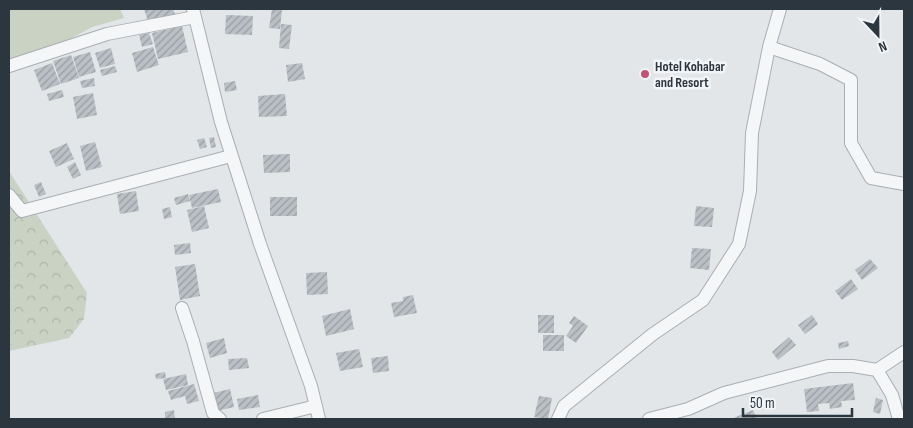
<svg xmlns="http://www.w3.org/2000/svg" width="913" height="428" font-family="'Sofia Sans Condensed',sans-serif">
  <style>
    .green { fill: #cad2c4 }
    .forest { fill: url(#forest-crowns) }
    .building { fill: url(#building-hatch) }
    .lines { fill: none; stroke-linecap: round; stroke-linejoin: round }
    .street-casing { stroke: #a8aeb3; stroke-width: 14 }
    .street { stroke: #f5f6f8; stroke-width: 12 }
    .poi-dot { fill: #c05576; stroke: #f2f5f7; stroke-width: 2 }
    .labels { text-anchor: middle; stroke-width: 5; stroke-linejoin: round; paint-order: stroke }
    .poi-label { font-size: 14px; font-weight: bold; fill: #2c363f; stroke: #f2f5f7; text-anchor: start }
  </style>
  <defs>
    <pattern id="forest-crowns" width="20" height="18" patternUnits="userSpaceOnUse" patternTransform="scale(1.25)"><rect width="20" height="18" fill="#cad2c4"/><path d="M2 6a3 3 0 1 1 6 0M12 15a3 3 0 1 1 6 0" fill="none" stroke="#aeb5a9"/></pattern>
    <pattern id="building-hatch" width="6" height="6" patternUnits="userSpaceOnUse" patternTransform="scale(1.25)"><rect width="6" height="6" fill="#bac0c5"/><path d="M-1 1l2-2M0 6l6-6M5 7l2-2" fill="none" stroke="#979da1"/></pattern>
  </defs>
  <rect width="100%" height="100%" fill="#e2e6e9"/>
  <!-- green -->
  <path class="green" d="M 9,9 L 120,9 L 124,18 L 92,27 L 9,73 Z"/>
  <!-- forest -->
  <path class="forest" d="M 9,171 L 87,293 L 84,319 L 69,338 L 9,351 Z"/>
  <!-- building -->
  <path class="building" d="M 144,9 L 173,9 L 175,14 L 148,21 Z
    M 272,9 L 282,9 L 280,29 L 269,28 Z
    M 226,15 L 253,16 L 252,35 L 225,34 Z
    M 281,24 L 292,25 L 289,49 L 279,48 Z
    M 182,26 L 188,52 L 158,59 L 152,33 Z
    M 149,33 L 153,44 L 142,47 L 139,35 Z
    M 153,47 L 159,65 L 137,72 L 132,53 Z
    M 111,48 L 115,64 L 100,68 L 95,53 Z
    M 90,52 L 96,72 L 79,77 L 73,57 Z
    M 71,55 L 79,78 L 61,84 L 53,61 Z
    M 52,63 L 60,84 L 42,91 L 34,70 Z
    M 302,63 L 305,79 L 288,82 L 286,65 Z
    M 115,66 L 117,72 L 102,76 L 100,70 Z
    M 94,78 L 95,86 L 82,88 L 80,81 Z
    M 235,81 L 237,90 L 225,92 L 224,83 Z
    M 62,90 L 64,97 L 49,101 L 47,94 Z
    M 93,93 L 97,115 L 77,119 L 73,97 Z
    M 285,94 L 287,116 L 259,117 L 258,96 Z
    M 214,137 L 216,147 L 211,148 L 209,138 Z
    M 204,138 L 207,147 L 200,149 L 197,140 Z
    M 95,142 L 102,167 L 86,171 L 80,146 Z
    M 67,143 L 74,159 L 56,167 L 49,151 Z
    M 290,154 L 290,172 L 264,173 L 263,155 Z
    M 75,162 L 81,175 L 73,179 L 67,167 Z
    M 41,182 L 46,194 L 39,197 L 34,185 Z
    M 218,189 L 221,202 L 192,208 L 189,195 Z
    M 136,191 L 139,211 L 120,214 L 117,194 Z
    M 188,194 L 190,201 L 176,205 L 174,198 Z
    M 270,197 L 297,197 L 297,216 L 270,216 Z
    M 204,206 L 209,228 L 192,232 L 187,210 Z
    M 696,206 L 714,208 L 712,227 L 694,226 Z
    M 170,207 L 172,217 L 164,219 L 162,209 Z
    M 190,243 L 191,253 L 175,255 L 174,245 Z
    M 692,248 L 711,249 L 709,270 L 690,268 Z
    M 870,259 L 878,268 L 862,280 L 855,270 Z
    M 195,264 L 200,296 L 180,300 L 175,267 Z
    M 327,272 L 328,294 L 307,295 L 306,273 Z
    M 851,279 L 858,289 L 842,300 L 835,291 Z
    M 413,295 L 417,313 L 394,317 L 391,303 L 403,301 L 403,297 Z
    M 350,309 L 354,329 L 326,336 L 322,316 Z
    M 538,315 L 554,315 L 554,333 L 538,333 Z
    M 812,315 L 818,324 L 805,334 L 798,325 Z
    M 574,316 L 588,326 L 576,343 L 566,336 L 573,326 L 569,323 Z
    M 543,335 L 564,335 L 564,351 L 543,351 Z
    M 789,337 L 796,345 L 778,360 L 772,352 Z
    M 224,338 L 227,353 L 210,358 L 206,343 Z
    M 848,341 L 849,346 L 839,349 L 838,343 Z
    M 359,349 L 363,367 L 340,371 L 336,353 Z
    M 388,356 L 389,371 L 373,373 L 371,358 Z
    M 247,358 L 249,368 L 229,370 L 228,359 Z
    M 165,372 L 166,378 L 156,379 L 155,374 Z
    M 186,374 L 188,385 L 166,390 L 163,379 Z
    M 853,383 L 855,400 L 841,401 L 842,407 L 830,409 L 829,403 L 818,404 L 819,411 L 807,412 L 804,389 Z
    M 194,384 L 199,401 L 187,404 L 185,396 L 171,400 L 168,391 Z
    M 230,389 L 234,407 L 217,411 L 213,393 Z
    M 258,395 L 260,407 L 239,410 L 237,399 Z
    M 539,396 L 552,398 L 548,419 L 534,417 Z
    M 876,398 L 883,400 L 880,414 L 873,412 Z
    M 174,410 L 175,419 L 165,419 L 165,412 Z
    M 753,410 L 757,419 L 731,419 Z"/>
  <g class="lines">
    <defs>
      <path id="street" d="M 193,9 L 221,122 L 260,244 L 311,386 L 319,419
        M 769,47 L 820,64 L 851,80 L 851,143 L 871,178 L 904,184
        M 9,66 L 107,34 L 195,17
        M 9,195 L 22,211 L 231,156
        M 182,308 L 193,341 L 213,413 L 220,419
        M 877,370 L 904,352
        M 263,419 L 316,406
        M 558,419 L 564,406 L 653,334 L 703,300 L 739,244 L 750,191 L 752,133 L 769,47 L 780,9
        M 649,419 L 688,409 L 724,393 L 828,366 L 853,366 L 877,370 L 892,395 L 899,419"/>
    </defs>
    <!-- street casing -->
    <use href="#street" class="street-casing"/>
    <!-- street -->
    <use href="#street" class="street"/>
  </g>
  <!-- markers -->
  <circle class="poi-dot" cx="645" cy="74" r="5"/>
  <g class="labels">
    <!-- poi labels -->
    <g class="poi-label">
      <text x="655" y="71">Hotel Kohabar<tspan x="655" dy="16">and Resort</tspan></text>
    </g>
  </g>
  <!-- border -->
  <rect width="913" height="428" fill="none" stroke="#2c363f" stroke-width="20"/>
  <!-- north arrow -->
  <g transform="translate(878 35) rotate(158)" stroke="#f2f5f7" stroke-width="4" paint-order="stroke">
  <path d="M0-4L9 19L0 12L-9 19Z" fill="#2c363f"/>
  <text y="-8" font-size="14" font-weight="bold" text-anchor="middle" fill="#2c363f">N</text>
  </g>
  <!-- scale -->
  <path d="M743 408v8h109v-8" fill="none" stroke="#2c363f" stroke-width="2.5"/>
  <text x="750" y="408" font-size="15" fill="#2c363f" stroke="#f2f5f7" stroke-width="4" paint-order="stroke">50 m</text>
</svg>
